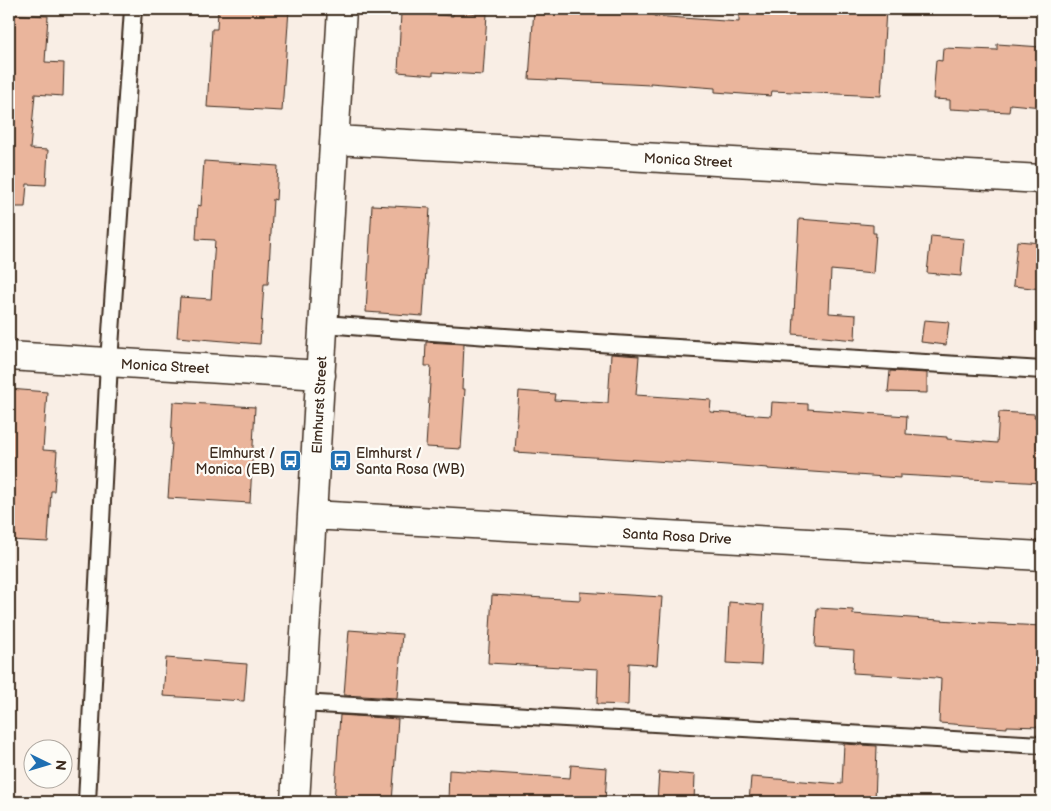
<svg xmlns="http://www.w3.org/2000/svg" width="1051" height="811" font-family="'Balsamiq Sans',sans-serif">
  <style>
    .building { fill: #eab59c; stroke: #3b2a1e }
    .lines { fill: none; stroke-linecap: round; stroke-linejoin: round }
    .lane-casing { stroke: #3b2a1e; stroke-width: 20 }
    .street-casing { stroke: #3b2a1e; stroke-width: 31 }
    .lane { stroke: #fdfcf7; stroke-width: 16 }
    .street { stroke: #fdfcf7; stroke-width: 28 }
    .labels { text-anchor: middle; stroke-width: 4.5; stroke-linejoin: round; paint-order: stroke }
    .street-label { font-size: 14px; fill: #3b2a1e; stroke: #fdfcf7 }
    .poi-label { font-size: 14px; fill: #3b2a1e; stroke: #fdfcf7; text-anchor: end }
  </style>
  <rect width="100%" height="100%" fill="#f9eee5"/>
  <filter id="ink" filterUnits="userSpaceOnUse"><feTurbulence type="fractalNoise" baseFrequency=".02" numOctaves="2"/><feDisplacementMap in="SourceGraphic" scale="10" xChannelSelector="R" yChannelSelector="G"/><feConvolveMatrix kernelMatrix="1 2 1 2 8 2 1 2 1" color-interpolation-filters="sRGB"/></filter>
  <g filter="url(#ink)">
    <!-- building -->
    <path class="building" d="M 218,9 L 289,9 L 282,111 L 207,107 L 212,29 L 217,29 Z
      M 534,9 L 655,9 L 654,16 L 739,22 L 739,9 L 886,9 L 881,96 L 772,91 L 771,96 L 715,92 L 715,88 L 650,83 L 650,85 L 529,79 Z
      M 453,12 L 487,14 L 483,75 L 433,72 L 433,75 L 398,72 L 401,13 L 453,16 Z
      M 9,14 L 48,16 L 45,62 L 64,63 L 63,96 L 35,94 L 30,149 L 48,150 L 46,185 L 27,184 L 25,207 L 9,207 Z
      M 997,44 L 1042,47 L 1042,107 L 1010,104 L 1009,112 L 950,109 L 950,100 L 933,99 L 936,60 L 942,61 L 943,48 L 997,50 Z
      M 204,161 L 278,166 L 276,200 L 273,199 L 268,284 L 264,284 L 260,344 L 177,337 L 180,297 L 211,299 L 215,240 L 196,239 L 198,205 L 201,206 Z
      M 372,205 L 430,208 L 423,316 L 366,312 Z
      M 799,219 L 873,225 L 873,233 L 876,233 L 873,274 L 831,270 L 829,313 L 856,315 L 855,340 L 793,334 Z
      M 931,236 L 964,239 L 961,276 L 927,273 Z
      M 1017,241 L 1042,243 L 1042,289 L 1013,286 Z
      M 924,320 L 949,322 L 946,345 L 921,342 Z
      M 426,342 L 464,344 L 462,389 L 465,389 L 461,449 L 426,447 L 431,366 L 425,366 Z
      M 611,354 L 639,356 L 636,395 L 711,400 L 710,412 L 771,416 L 772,402 L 808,404 L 808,409 L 907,416 L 906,434 L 947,437 L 947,439 L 997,443 L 999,412 L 1035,414 L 1034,417 L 1042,417 L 1042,483 L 900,475 L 900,478 L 768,469 L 768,468 L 686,462 L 686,463 L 515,452 L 519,391 L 555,394 L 554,400 L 608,403 Z
      M 890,371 L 927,373 L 927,393 L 888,392 Z
      M 9,389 L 47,392 L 43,450 L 57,451 L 54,491 L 51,491 L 48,542 L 9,540 Z
      M 173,402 L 255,407 L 250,503 L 168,498 L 172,442 L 171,441 Z
      M 580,592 L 662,597 L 657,665 L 629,663 L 628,705 L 597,704 L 598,669 L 488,663 L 492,595 L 580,600 Z
      M 729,602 L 764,605 L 761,665 L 726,663 Z
      M 817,608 L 853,610 L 853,614 L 983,623 L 1042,626 L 1042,727 L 1007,726 L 1007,728 L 939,723 L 941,679 L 936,678 L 853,673 L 854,650 L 815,647 Z
      M 349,630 L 402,634 L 397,698 L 344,695 Z
      M 166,658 L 247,664 L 244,701 L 163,696 Z
      M 340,715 L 398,719 L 392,802 L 334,802 Z
      M 844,744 L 877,746 L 875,802 L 749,802 L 751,777 L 842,784 Z
      M 571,765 L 607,768 L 605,802 L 448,802 L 449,770 L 570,778 Z
      M 659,772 L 695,775 L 694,802 L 657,802 Z"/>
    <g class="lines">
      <defs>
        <path id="lane" d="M 324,324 C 563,343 803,355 1042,370
          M 301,703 L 1042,745
          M 87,802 L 109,362 L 133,9"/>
        <path id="street" d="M 335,140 L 1042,179
          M 9,356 L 321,375
          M 312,515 L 1042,556
          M 295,802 L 342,9"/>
      </defs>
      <!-- lane casing -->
      <use href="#lane" class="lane-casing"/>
      <!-- street casing -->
      <use href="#street" class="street-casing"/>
      <!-- lane -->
      <use href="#lane" class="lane"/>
      <!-- street -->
      <use href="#street" class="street"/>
    </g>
  </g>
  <!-- icons -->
  <defs>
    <symbol id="bus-square" viewBox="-11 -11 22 22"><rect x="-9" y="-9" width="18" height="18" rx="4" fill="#1f6fb2" stroke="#fdfcf7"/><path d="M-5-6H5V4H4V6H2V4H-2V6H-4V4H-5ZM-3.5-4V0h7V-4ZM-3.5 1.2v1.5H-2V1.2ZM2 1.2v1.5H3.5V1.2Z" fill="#fff"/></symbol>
  </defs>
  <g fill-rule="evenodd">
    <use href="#bus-square" x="278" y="448" width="25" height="25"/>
    <use href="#bus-square" x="328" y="448" width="25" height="25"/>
  </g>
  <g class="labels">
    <!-- street labels -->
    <g class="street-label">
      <text transform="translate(688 160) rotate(3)" y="5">Monica Street</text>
      <text transform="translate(165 366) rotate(3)" y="5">Monica Street</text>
      <text transform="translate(319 405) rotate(-87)" y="5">Elmhurst Street</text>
      <text transform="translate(677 536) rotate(3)" y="5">Santa Rosa Drive</text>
    </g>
    <!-- poi labels -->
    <g class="poi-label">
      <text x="275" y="458">Elmhurst /<tspan x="275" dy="16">Monica (EB)</tspan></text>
      <text x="356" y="458" text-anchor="start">Elmhurst /<tspan x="356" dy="16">Santa Rosa (WB)</tspan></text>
    </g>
  </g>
  <!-- margin -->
  <rect width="1051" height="811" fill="none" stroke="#fdfcf7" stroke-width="30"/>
  <rect x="15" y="15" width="1021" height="781" fill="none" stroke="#3b2a1e" stroke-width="2" filter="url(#ink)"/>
  <!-- north arrow -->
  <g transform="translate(48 764) rotate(95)"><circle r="24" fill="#fdfcf7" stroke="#afa8a0"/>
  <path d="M0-4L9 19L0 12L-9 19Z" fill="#1f6fb2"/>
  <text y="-8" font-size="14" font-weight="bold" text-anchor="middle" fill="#3b2a1e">N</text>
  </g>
</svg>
